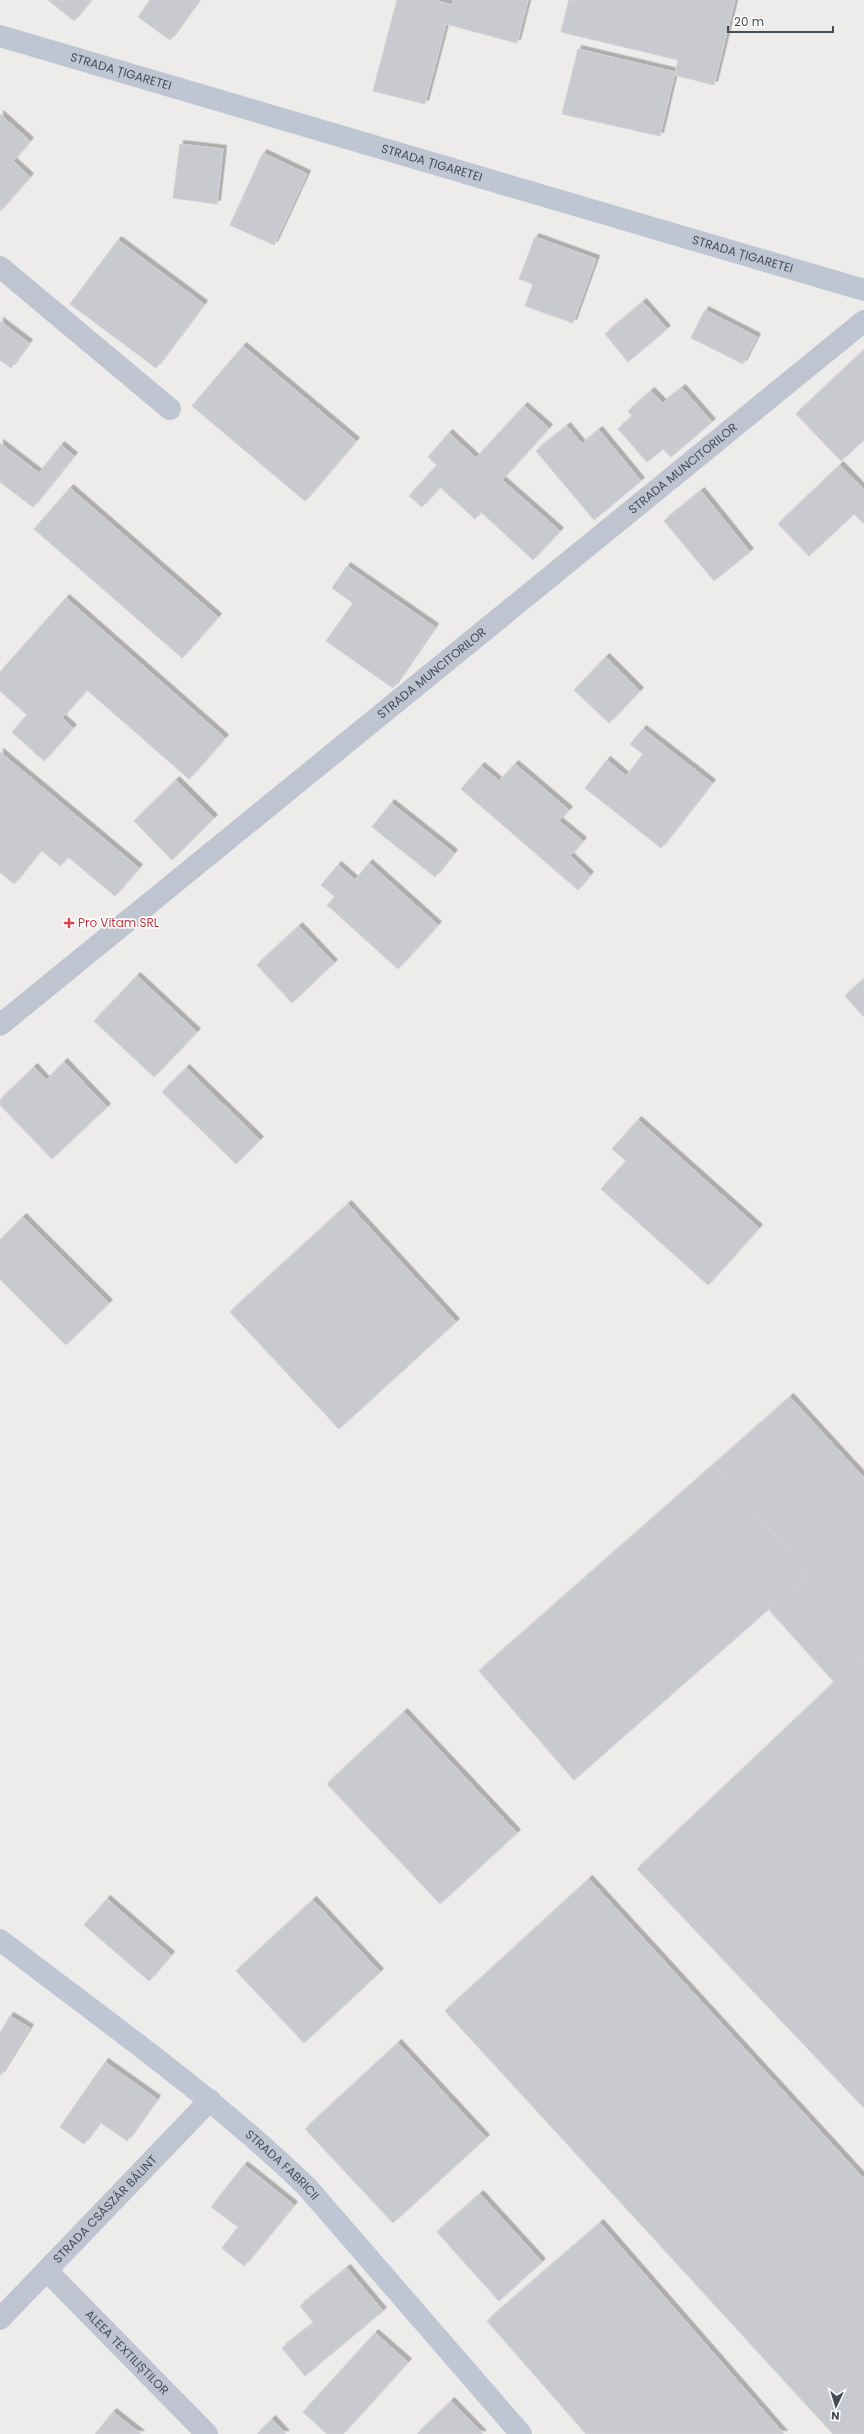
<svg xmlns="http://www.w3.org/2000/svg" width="864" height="2434" font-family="Poppins,sans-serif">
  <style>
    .building { fill: #c9c9d0; stroke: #cfd1d6; filter: url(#shadow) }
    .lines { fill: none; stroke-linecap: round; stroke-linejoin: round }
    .minor { stroke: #bfc5d0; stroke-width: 22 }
    .secondary { stroke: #bfc6d3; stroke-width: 22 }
    .health-dot { fill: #e0444e; stroke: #fff; stroke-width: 1.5 }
    .labels { text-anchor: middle; stroke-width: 3.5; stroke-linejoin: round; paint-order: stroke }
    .street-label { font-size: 12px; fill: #454c57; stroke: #fff }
    .health-label { font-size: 12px; fill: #be3a42; stroke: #fff; text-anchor: start }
  </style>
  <defs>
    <filter id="shadow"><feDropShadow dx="3.5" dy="-3.5" stdDeviation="0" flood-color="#0004"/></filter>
  </defs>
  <rect width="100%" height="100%" fill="#eeebeb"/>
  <!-- building -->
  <path class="building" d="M 48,0 L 91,0 L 74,21 Z
    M 150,0 L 199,0 L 170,40 L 138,17 Z
    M 397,0 L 434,0 L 452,5 L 454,0 L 528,0 L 517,43 L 446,24 L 425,104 L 373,91 Z
    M 569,0 L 735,0 L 714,85 L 675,75 L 678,60 L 561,32 Z
    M 578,49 L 675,72 L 660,136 L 562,114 Z
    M 0,114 L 30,141 L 13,161 L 30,177 L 0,211 Z
    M 180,144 L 223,149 L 217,204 L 173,198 Z
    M 263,153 L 307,174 L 274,245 L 230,225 Z
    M 535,237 L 596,259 L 573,323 L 525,306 L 533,284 L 519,279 Z
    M 118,240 L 204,304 L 156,368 L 70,304 Z
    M 643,302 L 667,329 L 628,362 L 605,334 Z
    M 705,310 L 757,337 L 743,364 L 691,338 Z
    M 0,321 L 29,343 L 11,368 L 0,360 Z
    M 243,346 L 356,441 L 305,501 L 192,406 Z
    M 864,350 L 864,440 L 841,461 L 796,414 Z
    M 682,388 L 712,422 L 671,457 L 663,449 L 647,462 L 618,429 L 632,416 L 628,411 L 651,391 L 663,403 Z
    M 524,406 L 549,428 L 502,480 L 560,531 L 533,560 L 481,512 L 475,519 L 440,487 L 422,507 L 409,496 L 437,465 L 428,457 L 449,433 L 476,458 Z
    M 567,426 L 582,444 L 599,430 L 641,481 L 594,520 L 536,451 Z
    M 0,443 L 39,473 L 61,445 L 74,456 L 33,507 L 0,482 Z
    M 840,465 L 864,490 L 864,524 L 854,514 L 809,556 L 778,524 Z
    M 70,488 L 218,617 L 182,658 L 34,529 Z
    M 701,491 L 750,552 L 714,581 L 664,521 Z
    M 347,566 L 435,627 L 393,688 L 326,641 L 353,603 L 332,588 Z
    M 66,598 L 225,738 L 189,779 L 87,690 L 62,718 L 73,728 L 44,761 L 12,732 L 27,715 L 0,691 L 0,672 Z
    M 606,657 L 640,691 L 609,723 L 574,690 Z
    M 643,729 L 712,783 L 661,848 L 585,788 L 607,760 L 626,776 L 643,754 L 630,744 Z
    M 0,752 L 139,868 L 115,896 L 68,857 L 60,866 L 41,850 L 14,884 L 0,872 Z
    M 515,764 L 569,810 L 559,821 L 583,841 L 570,856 L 590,875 L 578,890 L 461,789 L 481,766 L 499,781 Z
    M 176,780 L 214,818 L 172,860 L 134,821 Z
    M 391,803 L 454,853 L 435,877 L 372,827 Z
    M 369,863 L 438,925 L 398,969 L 327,905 L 335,897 L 321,885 L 338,865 L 355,880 Z
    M 299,926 L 334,963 L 292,1003 L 257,965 Z
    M 137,976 L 197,1032 L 154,1077 L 94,1021 Z
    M 864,979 L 864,1017 L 845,996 Z
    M 64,1062 L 107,1107 L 52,1159 L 0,1105 L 0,1100 L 34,1067 L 46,1080 Z
    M 186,1068 L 260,1140 L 236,1164 L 162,1092 Z
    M 638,1120 L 759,1228 L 708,1285 L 601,1189 L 626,1161 L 612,1149 Z
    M 348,1204 L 456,1322 L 339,1429 L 230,1312 Z
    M 23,1217 L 109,1303 L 66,1345 L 0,1279 L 0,1240 Z
    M 790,1397 L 864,1478 L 864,1654 L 834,1682 L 769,1610 L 809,1574 L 713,1465 Z
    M 713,1465 L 809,1574 L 574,1780 L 479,1671 Z
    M 864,1654 L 864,2108 L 637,1869 Z
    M 404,1712 L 517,1833 L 440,1904 L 327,1784 Z
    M 589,1879 L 864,2179 L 864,2434 L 833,2434 L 445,2011 Z
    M 107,1899 L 171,1955 L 149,1981 L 84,1925 Z
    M 313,1900 L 380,1972 L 304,2043 L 236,1971 Z
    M 10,2016 L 30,2028 L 0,2076 L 0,2033 Z
    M 398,2043 L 486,2138 L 393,2223 L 305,2129 Z
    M 105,2062 L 157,2099 L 127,2141 L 100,2122 L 84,2144 L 60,2127 Z
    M 244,2165 L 294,2205 L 244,2266 L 222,2248 L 238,2227 L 211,2207 Z
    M 480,2194 L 542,2262 L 499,2301 L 437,2232 Z
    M 600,2223 L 784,2434 L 586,2434 L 487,2321 Z
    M 347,2268 L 383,2311 L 305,2376 L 282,2348 L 314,2323 L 300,2306 Z
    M 375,2333 L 408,2362 L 343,2434 L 327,2434 L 303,2412 Z
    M 451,2401 L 483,2434 L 417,2434 Z
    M 113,2412 L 141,2434 L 95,2434 Z
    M 272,2419 L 286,2434 L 257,2434 Z"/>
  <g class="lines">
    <!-- minor -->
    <g class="minor">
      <path d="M 0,267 L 170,409"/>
      <path id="s1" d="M 0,1025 L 864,321"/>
      <path id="s2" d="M 47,2271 L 207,2434"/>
      <path id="s3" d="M 0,2319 L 210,2100"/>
    </g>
    <!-- secondary -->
    <g class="secondary">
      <path id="s4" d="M 0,36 L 864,290"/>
      <path id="s5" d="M 0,1940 C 104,2020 213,2096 307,2187 L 521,2434"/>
    </g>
  </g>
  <!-- markers -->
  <path class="health-dot" d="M67 917h4v4h4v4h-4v4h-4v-4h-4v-4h4z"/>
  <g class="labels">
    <!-- street labels -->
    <g class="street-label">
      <text dy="4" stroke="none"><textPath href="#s4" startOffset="126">STRADA ȚIGARETEI</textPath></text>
      <text dy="4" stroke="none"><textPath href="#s4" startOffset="450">STRADA ȚIGARETEI</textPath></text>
      <text dy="4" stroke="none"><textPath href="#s4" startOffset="774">STRADA ȚIGARETEI</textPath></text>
      <text dy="4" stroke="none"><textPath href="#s1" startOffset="881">STRADA MUNCITORILOR</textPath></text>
      <text dy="4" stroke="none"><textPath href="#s1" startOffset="557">STRADA MUNCITORILOR</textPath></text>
      <text dy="4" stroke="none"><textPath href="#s5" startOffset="361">STRADA FABRICII</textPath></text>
      <text dy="4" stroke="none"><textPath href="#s3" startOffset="152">STRADA CSÁSZÁR BÁLINT</textPath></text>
      <text dy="4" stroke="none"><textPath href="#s2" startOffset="114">ALEEA TEXTILIȘTILOR</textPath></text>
    </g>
    <!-- health labels -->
    <g class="health-label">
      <text x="78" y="927">Pro Vitam SRL</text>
    </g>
  </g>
  <!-- north arrow -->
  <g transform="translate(836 2406) rotate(184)" stroke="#ffffff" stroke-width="3" paint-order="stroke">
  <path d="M0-3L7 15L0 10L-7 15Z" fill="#454c57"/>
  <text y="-6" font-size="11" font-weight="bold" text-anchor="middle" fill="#454c57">N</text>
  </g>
  <!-- scale -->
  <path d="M728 26v6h105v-6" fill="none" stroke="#454c57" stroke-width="2"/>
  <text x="734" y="26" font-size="12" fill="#454c57" stroke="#ffffff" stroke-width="3" paint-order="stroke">20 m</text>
</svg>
